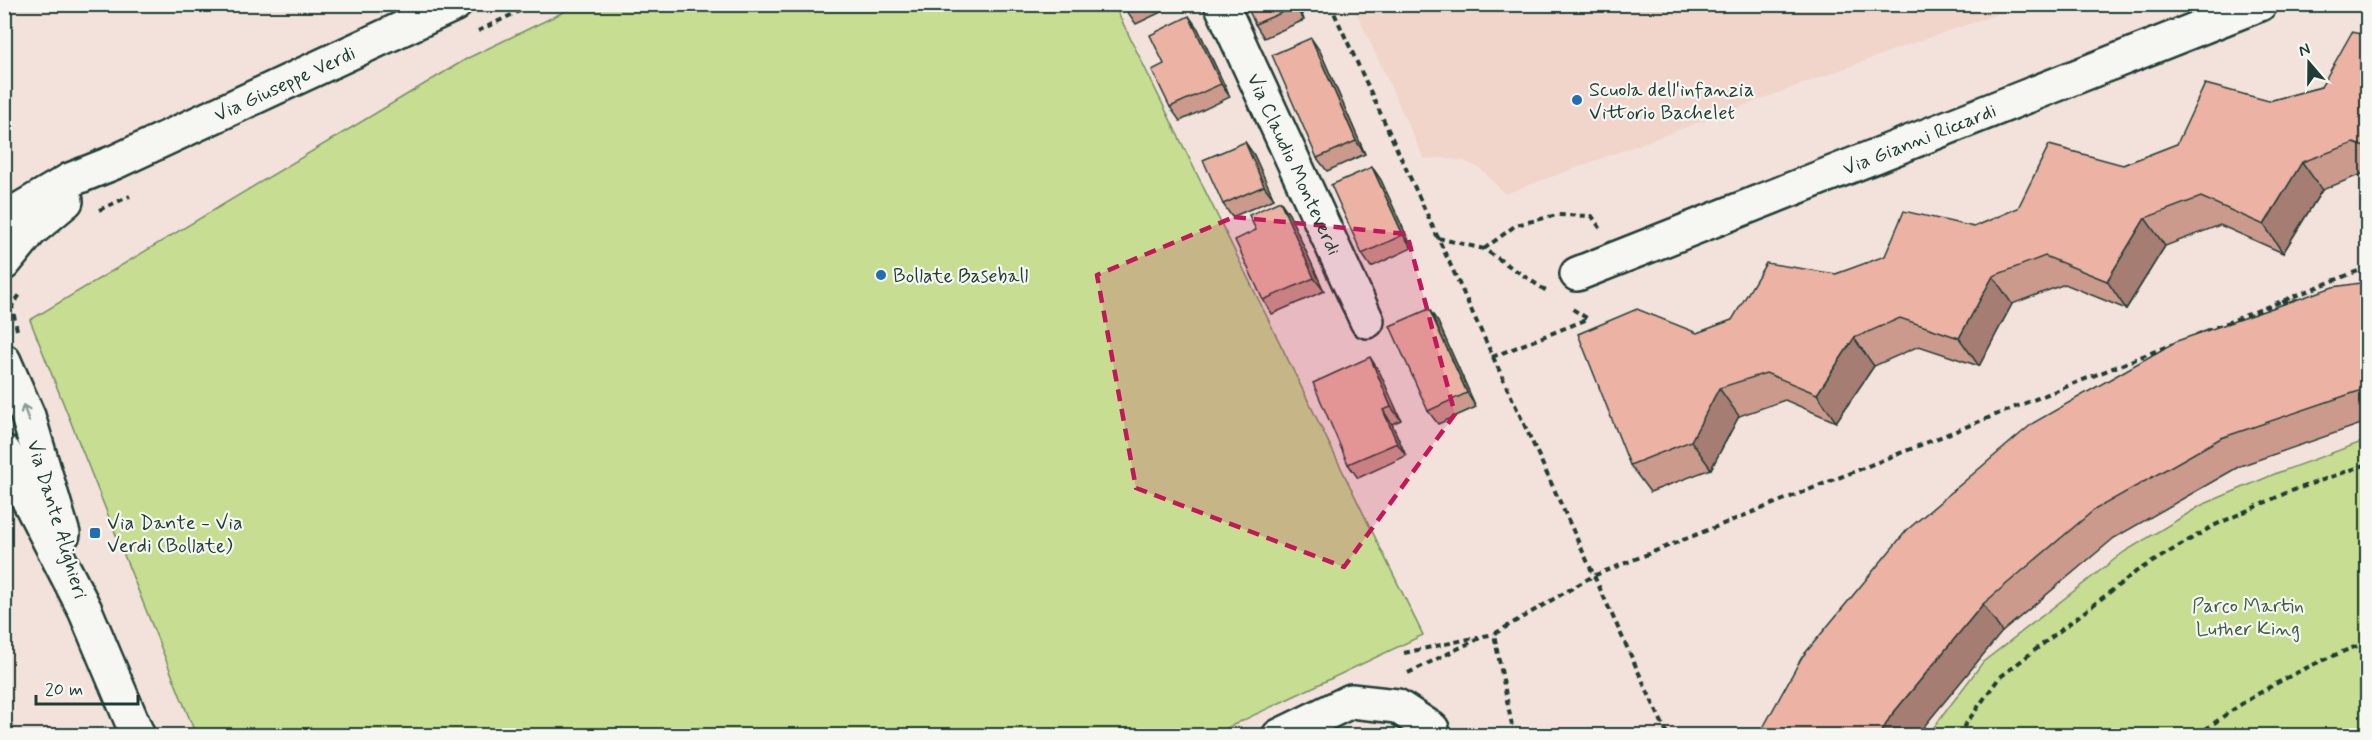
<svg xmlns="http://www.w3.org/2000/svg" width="2372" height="740" font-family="Mynerve,sans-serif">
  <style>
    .built { fill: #f1d4ca }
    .green { fill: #c7dd92; stroke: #738d63; stroke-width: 1.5 }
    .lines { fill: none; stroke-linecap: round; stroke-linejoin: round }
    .street-casing { stroke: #1f3d34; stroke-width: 38 }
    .secondary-casing { stroke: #1f3d34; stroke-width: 38 }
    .path { stroke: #1f3d34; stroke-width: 4; stroke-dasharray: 6 4.5; stroke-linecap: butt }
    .street { stroke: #f6f6f2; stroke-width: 33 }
    .secondary { stroke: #f6f6f2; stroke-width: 33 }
    .wall { fill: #cb9a8d; stroke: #1f3d34; stroke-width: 1.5 }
    .shaded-wall { fill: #a57d73; stroke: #1f3d34; stroke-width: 1.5 }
    .building { fill: #ecb3a4; stroke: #1f3d34; stroke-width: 1.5 }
    .oneway { stroke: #8a9a93 }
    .marked { fill: #c2185b; fill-opacity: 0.2; stroke: #c2185b; stroke-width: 4.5; stroke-dasharray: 12 8; stroke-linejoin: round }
    .poi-dot { fill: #1f6fb2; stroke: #f6f6f2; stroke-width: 2 }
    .labels { text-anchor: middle; stroke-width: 4.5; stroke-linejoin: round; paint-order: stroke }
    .street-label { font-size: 20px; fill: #1f3d34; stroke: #f6f6f2 }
    .poi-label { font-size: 20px; fill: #1f3d34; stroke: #f6f6f2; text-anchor: start }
    .park-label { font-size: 20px; fill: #415d47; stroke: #f6f6f2 }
  </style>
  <rect width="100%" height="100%" fill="#f3e2db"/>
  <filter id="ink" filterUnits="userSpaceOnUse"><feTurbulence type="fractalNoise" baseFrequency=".0167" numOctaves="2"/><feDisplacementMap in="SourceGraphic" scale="12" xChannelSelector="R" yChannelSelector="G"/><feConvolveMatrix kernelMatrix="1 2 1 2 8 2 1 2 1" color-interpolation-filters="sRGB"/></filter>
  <g filter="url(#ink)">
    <!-- built -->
    <path class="built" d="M 1353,5 L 2024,5 L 1913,43 L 1505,194 L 1481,169 L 1464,161 L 1443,158 L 1424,159 Z"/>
    <!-- green -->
    <path class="green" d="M 580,4 L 1114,5 L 1423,635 L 1212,735 L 196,735 L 30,320 L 468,58 Z
      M 2367,440 L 2367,735 L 1928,735 L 1983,662 L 2124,552 L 2202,505 L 2277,473 Z"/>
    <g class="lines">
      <defs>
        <g id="street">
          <path id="s1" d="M 1221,4 L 1367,321"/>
          <path id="s2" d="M 1577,274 L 2260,4"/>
          <path d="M 4,361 L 28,416 L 63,534"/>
          <path d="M 4,452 L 85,610 L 138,736"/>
          <path d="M 1279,736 L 1351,701 L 1397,706 L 1432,729"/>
        </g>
        <g id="secondary">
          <path id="s3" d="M 4,219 L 70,180 L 115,162 L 455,4"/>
          <path d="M 4,263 L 30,231 L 66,201"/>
        </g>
      </defs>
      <!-- street casing -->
      <use href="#street" class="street-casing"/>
      <!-- secondary casing -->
      <use href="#secondary" class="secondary-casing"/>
      <!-- path -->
      <path class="path" d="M 1330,4 L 1668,736
        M 478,31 L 534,4
        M 99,210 L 130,196
        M 1438,238 L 1484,249 L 1548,292
        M 1484,249 L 1516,225 L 1557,215 L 1592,216 L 1600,228
        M 2282,302 L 2299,300
        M 17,330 L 12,306 L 21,293
        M 2196,335 L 2368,267
        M 1492,357 L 1588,319 L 1571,308
        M 1404,653 L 1478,637
        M 1408,673 L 1484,636 L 1494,634
        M 1514,736 L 1494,634 L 1593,576 L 2173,344
        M 1957,736 L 1999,678 L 2137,571 L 2213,526 L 2286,493 L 2368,464
        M 2197,736 C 2249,695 2305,665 2368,642"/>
      <!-- street -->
      <use href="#street" class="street"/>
      <!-- secondary -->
      <use href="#secondary" class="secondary"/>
    </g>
    <!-- wall -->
    <path class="wall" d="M 1124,4 L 1178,4 L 1136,24 L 1127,11 Z
      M 1298,4 L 1304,20 L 1264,38 L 1255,24 Z
      M 1198,29 L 1230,97 L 1180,121 L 1170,107 L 1164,64 Z
      M 2367,35 L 2367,172 L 2322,190 L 2283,253 L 2220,225 L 2165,246 L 2126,309 L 2065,284 L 2012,304 L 1979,366 L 1919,346 L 1874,366 L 1836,422 L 1785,400 L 1739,416 L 1711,469 L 1650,492 L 1630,465 L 1697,333 L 1732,320 L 1836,274 L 1974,227 L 2123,165 L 2177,144 L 2269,101 L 2321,87 Z
      M 1320,51 L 1365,154 L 1327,171 L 1317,158 Z
      M 1245,142 L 1254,155 L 1274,199 L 1232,217 L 1223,204 Z
      M 1372,167 L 1381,180 L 1412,248 L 1371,267 L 1362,254 Z
      M 1280,201 L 1289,214 L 1324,291 L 1272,314 L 1263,300 L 1256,230 Z
      M 2367,282 L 2367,422 L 2240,466 L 2114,538 L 2002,632 L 1759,735 Z
      M 1438,322 L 1476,407 L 1438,424 L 1428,411 Z
      M 1379,371 L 1401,420 L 1392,424 L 1406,456 L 1358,478 L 1348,464 Z"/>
    <!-- shaded-wall -->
    <path class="shaded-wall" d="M 1294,4 L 1298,4 L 1304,20 L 1295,7 Z
      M 1189,16 L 1198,29 L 1230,97 L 1221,84 Z
      M 1311,38 L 1320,51 L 1365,154 L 1356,141 Z
      M 1245,142 L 1254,155 L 1274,199 L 1264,186 Z
      M 2302,162 L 2322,190 L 2283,253 L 2264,225 Z
      M 1372,167 L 1381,180 L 1412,248 L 1403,235 Z
      M 1280,201 L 1289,214 L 1324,291 L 1314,278 Z
      M 2145,218 L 2165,246 L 2126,309 L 2107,281 Z
      M 1993,276 L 2012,304 L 1979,366 L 1959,338 Z
      M 1429,309 L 1438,322 L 1476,407 L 1467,393 Z
      M 1854,338 L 1874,366 L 1836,422 L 1817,394 Z
      M 1370,357 L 1379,371 L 1401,420 L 1391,407 Z
      M 1719,388 L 1739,416 L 1711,469 L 1691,441 Z
      M 1383,410 L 1392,424 L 1406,456 L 1397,443 Z
      M 1983,604 L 2002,632 L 1917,735 L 1880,735 L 1890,717 Z"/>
    <!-- building -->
    <path class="building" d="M 1124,4 L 1141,4 L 1127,11 Z
      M 1246,4 L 1294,4 L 1295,7 L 1255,24 Z
      M 1189,16 L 1221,84 L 1170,107 L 1152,70 L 1164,64 L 1150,35 Z
      M 2352,32 L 2367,35 L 2367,148 L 2354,143 L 2302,162 L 2264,225 L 2201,197 L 2145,218 L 2107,281 L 2045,256 L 1993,276 L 1959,338 L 1900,318 L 1854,338 L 1817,394 L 1766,373 L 1719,388 L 1691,441 L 1630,465 L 1578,334 L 1637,309 L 1697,333 L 1732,320 L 1766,263 L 1836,274 L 1885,256 L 1904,211 L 1974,227 L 2018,208 L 2049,145 L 2123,165 L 2177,144 L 2205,84 L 2269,101 L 2321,87 Z
      M 1311,38 L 1356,141 L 1317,158 L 1272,55 Z
      M 1245,142 L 1264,186 L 1223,204 L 1203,160 Z
      M 1372,167 L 1403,235 L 1362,254 L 1331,185 Z
      M 1280,201 L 1314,278 L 1263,300 L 1235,240 L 1256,230 L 1249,215 Z
      M 2367,282 L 2367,389 L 2359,391 L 2221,438 L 2094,510 L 1983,604 L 1890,717 L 1880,735 L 1759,735 L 1802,657 L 1907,530 L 2033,423 L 2177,341 L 2333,287 Z
      M 1429,309 L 1467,393 L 1428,411 L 1390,326 Z
      M 1370,357 L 1391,407 L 1383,410 L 1397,443 L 1348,464 L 1313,383 Z"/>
    <!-- one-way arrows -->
    <defs><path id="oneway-shaft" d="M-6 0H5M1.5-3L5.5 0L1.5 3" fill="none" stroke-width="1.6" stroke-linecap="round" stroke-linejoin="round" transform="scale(1.5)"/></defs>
    <use class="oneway" href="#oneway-shaft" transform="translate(26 413) rotate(-110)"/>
  </g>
  <!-- marked area -->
  <path class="marked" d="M 1234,217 L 1407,234 L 1455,414 L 1344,567 L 1136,488 L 1097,275 Z"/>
  <!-- markers -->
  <g class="poi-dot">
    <circle cx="1577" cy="100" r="6"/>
    <circle cx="881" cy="275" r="6"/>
    <rect x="89" y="527" width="12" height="12" rx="3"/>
  </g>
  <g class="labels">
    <!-- street labels -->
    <g class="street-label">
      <text dy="7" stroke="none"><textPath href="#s3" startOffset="312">Via Giuseppe Verdi</textPath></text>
      <text dy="7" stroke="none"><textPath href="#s2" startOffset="368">Via Gianni Riccardi</textPath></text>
      <text dy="7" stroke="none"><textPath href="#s1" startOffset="176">Via Claudio Monteverdi</textPath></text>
      <text transform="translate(58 519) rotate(73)" y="7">Via Dante Alighieri</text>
    </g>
    <!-- poi labels -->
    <g class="poi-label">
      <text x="1589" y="96">Scuola dell'infanzia<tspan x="1589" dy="23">Vittorio Bachelet</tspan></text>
      <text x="893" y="282">Bollate Baseball</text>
      <text x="107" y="529">Via Dante - Via<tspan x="107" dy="23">Verdi (Bollate)</tspan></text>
    </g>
    <!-- park labels -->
    <g class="park-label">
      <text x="2248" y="612">Parco Martin<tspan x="2248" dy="23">Luther King</tspan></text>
    </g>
  </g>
  <!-- margin -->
  <rect width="2372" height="740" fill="none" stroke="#f6f6f2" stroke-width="24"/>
  <rect x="12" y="12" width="2348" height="716" fill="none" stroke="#1f3d34" stroke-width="2" filter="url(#ink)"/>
  <!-- north arrow -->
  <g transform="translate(2309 63) rotate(340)" stroke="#f6f6f2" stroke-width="4.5" paint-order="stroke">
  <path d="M0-4.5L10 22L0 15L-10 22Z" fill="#1f3d34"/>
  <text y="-9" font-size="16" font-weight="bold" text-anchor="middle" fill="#1f3d34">N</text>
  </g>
  <!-- scale -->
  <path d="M36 695v9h102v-9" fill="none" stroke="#1f3d34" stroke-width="3"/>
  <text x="45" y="695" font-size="18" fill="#1f3d34" stroke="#f6f6f2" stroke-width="4.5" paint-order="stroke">20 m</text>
</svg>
